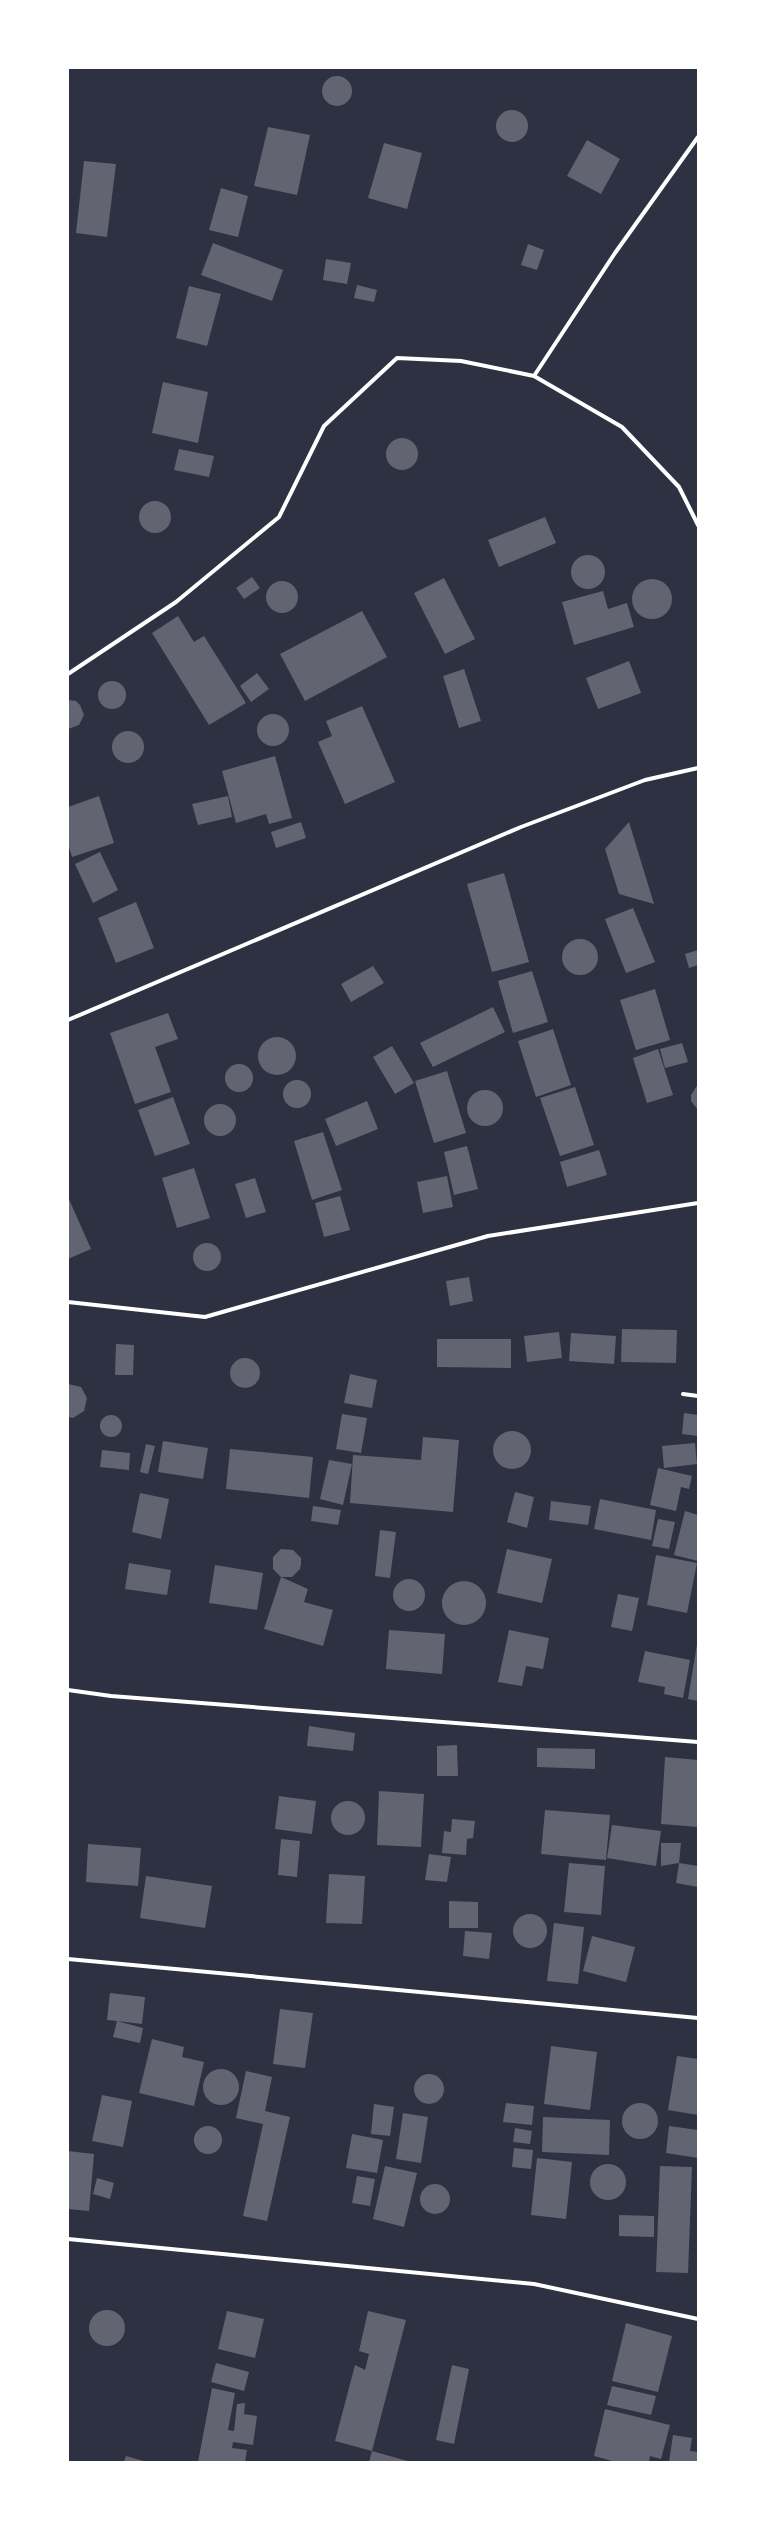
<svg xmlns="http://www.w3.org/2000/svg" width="766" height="2530" font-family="Overpass,sans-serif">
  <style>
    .building { fill: #626471 }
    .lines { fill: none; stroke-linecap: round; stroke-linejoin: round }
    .minor { stroke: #fff; stroke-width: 4 }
  </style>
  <rect width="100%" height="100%" fill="#2d3142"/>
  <!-- building -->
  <path class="building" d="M322 91a15 15 0 1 1 30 0a15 15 0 1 1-30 0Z
    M496 126a16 16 0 1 1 32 0a16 16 0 1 1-32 0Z
    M 268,127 L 310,135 L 297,195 L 254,186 Z
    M 587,140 L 620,159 L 601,194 L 567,176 Z
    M 384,143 L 422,153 L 407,209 L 368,198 Z
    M 84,161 L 116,164 L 107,237 L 76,233 Z
    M 221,188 L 248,196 L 238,237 L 209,230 Z
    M 213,243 L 283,270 L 272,301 L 201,275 Z
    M 528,244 L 544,250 L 537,270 L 521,265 Z
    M 326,259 L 351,263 L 347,284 L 323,280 Z
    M 357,285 L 377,290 L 374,302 L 354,298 Z
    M 189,286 L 221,294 L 207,346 L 176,338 Z
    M 163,382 L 208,392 L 198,443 L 152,433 Z
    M386 454a16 16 0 1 1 32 0a16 16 0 1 1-32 0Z
    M 179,449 L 214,456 L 209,477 L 174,470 Z
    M139 517a16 16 0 1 1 32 0a16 16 0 1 1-32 0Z
    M 545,517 L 556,543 L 499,567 L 488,540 Z
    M571 572a17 17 0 1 1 34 0a17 17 0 1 1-34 0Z
    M 252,577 L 260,588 L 244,599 L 236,588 Z
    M 444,578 L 475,639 L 445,654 L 414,593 Z
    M632 599a20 20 0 1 1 40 0a20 20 0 1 1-40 0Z
    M266 597a16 16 0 1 1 32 0a16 16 0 1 1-32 0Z
    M 603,591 L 608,609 L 627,603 L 634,627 L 574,645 L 562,602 Z
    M 362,611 L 387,657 L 305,701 L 280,654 Z
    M 178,616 L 194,642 L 204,636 L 246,703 L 209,725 L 152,633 Z
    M 629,661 L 641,693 L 598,709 L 586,678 Z
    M 464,669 L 481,721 L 459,728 L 443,676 Z
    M 257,673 L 269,689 L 251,702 L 240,686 Z
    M98 695a14 14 0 1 1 28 0a14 14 0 1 1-28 0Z
    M 68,700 L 76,701 L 80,705 L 84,715 L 79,725 L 68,729 Z
    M 362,706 L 395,782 L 345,804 L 318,742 L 332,736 L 326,721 Z
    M257 730a16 16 0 1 1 32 0a16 16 0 1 1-32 0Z
    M112 747a16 16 0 1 1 32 0a16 16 0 1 1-32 0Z
    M 275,756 L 292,818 L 269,824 L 266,814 L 236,823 L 222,771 Z
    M 99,796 L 114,843 L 72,857 L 68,844 L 68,807 Z
    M 228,796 L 232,817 L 198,825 L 192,804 Z
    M 301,822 L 306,838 L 276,848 L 271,832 Z
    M 629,822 L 654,904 L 619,894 L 605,849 Z
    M 100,852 L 118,890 L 93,903 L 75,864 Z
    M 504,873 L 529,962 L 492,972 L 467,884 Z
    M 136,902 L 154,948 L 116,963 L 98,918 Z
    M 633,908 L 655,962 L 626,973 L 605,919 Z
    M562 957a18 18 0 1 1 36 0a18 18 0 1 1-36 0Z
    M 698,950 L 698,965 L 689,968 L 685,954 Z
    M 373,966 L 384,983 L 351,1002 L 341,984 Z
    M 532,971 L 548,1022 L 513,1033 L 498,981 Z
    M 655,989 L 670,1040 L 636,1050 L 620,1000 Z
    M 493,1007 L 505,1032 L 433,1067 L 420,1043 Z
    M 168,1013 L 178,1039 L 155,1047 L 171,1092 L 135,1104 L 110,1033 Z
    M 553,1029 L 571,1085 L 536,1097 L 518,1041 Z
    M258 1056a19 19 0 1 1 38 0a19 19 0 1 1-38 0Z
    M 682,1043 L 688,1062 L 665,1068 L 660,1049 Z
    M 392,1046 L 414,1083 L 395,1094 L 373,1057 Z
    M 658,1049 L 673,1095 L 647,1103 L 633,1058 Z
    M225 1078a14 14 0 1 1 28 0a14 14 0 1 1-28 0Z
    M 447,1071 L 466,1133 L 434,1143 L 415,1081 Z
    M283 1094a14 14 0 1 1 28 0a14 14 0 1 1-28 0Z
    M 698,1084 L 698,1110 L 691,1101 L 691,1095 Z
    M 575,1087 L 594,1145 L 560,1156 L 540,1098 Z
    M467 1108a18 18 0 1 1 36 0a18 18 0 1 1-36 0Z
    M 173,1097 L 190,1144 L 155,1156 L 138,1110 Z
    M 367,1101 L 378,1129 L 336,1146 L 325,1119 Z
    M204 1120a16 16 0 1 1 32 0a16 16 0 1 1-32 0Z
    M 323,1132 L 342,1190 L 312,1200 L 294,1141 Z
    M 467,1146 L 478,1189 L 454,1195 L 444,1152 Z
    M 599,1150 L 607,1175 L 567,1187 L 560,1162 Z
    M 194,1168 L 210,1218 L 177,1228 L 162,1178 Z
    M 447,1176 L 453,1207 L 423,1213 L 417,1182 Z
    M 255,1178 L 266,1212 L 246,1218 L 235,1184 Z
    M 340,1196 L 350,1230 L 324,1237 L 315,1203 Z
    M 68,1197 L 91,1249 L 68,1259 Z
    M193 1257a14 14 0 1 1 28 0a14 14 0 1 1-28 0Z
    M 469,1277 L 473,1301 L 450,1306 L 446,1281 Z
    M 622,1329 L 677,1330 L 676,1363 L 621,1362 Z
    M 559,1332 L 562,1358 L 527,1362 L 524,1336 Z
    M 571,1333 L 616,1336 L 614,1364 L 569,1361 Z
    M 437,1339 L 511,1339 L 511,1368 L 437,1367 Z
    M 116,1344 L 134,1345 L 133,1375 L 115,1375 Z
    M230 1373a15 15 0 1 1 30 0a15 15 0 1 1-30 0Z
    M 350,1374 L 377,1380 L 372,1408 L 344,1403 Z
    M 68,1384 L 81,1387 L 87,1398 L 84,1411 L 73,1418 L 68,1417 Z
    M 684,1413 L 698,1415 L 698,1436 L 682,1434 Z
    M 342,1414 L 367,1418 L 361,1453 L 336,1449 Z
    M100 1426a11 11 0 1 1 22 0a11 11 0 1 1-22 0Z
    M493 1450a19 19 0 1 1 38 0a19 19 0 1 1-38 0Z
    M 423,1437 L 459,1440 L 453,1512 L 350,1503 L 353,1455 L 421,1460 Z
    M 163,1441 L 208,1448 L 203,1479 L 158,1472 Z
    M 695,1443 L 697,1464 L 664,1468 L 662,1446 Z
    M 146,1444 L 155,1446 L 148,1474 L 140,1472 Z
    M 230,1449 L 313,1457 L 309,1498 L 226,1489 Z
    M 102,1450 L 130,1453 L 129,1470 L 100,1467 Z
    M 329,1460 L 352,1464 L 343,1505 L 320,1499 Z
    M 658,1468 L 692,1476 L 689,1489 L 681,1487 L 676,1511 L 650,1505 Z
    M 515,1492 L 534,1497 L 527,1528 L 507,1522 Z
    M 140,1493 L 169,1499 L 161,1539 L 132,1532 Z
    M 600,1499 L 656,1510 L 651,1540 L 594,1529 Z
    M 551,1501 L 591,1506 L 588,1525 L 549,1520 Z
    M 313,1506 L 341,1510 L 338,1525 L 311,1521 Z
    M 685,1511 L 698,1515 L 698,1561 L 674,1555 Z
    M 658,1519 L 675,1522 L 669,1549 L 652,1546 Z
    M 380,1530 L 396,1532 L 390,1578 L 375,1576 Z
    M 281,1549 L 293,1550 L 301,1558 L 301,1564 L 300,1569 L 292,1577 L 281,1577 L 308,1589 L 304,1602 L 333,1610 L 323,1646 L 264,1629 L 281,1577 L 273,1569 L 273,1557 Z
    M 507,1549 L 552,1559 L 542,1603 L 497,1593 Z
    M 656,1555 L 697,1563 L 687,1613 L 647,1605 Z
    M 129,1563 L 171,1570 L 167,1595 L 125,1589 Z
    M 215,1565 L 263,1573 L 257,1610 L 209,1603 Z
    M393 1595a16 16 0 1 1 32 0a16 16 0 1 1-32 0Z
    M442 1603a22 22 0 1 1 44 0a22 22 0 1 1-44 0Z
    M 618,1594 L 639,1598 L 632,1631 L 611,1627 Z
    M 389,1630 L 445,1634 L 442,1674 L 386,1669 Z
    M 509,1630 L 549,1638 L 543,1669 L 526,1666 L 522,1686 L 498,1682 Z
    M 697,1644 L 698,1644 L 698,1701 L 688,1699 Z
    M 645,1651 L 690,1660 L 683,1698 L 664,1694 L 665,1687 L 638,1682 Z
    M 309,1726 L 355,1733 L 353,1751 L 307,1746 Z
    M 457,1745 L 458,1776 L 437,1776 L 437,1746 Z
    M 537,1748 L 595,1749 L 595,1769 L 537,1767 Z
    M 665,1757 L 698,1760 L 698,1827 L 661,1824 Z
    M 379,1791 L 424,1794 L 421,1847 L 377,1845 Z
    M 279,1796 L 316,1801 L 312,1834 L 275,1829 Z
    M331 1818a17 17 0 1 1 34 0a17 17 0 1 1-34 0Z
    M 545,1810 L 610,1815 L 606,1860 L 541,1854 Z
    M 452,1819 L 475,1821 L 473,1838 L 467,1839 L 466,1855 L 442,1853 L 444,1831 L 451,1832 Z
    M 612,1825 L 661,1831 L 656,1866 L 607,1858 Z
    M 281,1839 L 300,1841 L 297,1877 L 278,1875 Z
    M 661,1843 L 681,1843 L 679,1863 L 698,1866 L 698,1887 L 676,1883 L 679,1863 L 661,1866 Z
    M 88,1844 L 141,1848 L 138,1886 L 86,1882 Z
    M 429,1854 L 451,1857 L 447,1882 L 425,1880 Z
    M 569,1863 L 605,1866 L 601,1915 L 564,1912 Z
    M 329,1874 L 365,1876 L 362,1924 L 326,1923 Z
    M 146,1876 L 212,1886 L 205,1928 L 140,1918 Z
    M 449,1901 L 478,1902 L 478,1928 L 449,1928 Z
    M513 1931a17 17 0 1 1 34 0a17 17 0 1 1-34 0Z
    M 554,1923 L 584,1927 L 578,1984 L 547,1981 Z
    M 465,1931 L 492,1933 L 489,1959 L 463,1956 Z
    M 592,1936 L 635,1947 L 626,1982 L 583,1971 Z
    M 110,1993 L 145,1997 L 142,2024 L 117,2021 L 143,2028 L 140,2043 L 113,2037 L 117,2021 L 107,2020 Z
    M 280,2009 L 313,2013 L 305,2068 L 273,2064 Z
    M 152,2039 L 184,2047 L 182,2057 L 204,2062 L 194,2106 L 139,2093 Z
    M 551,2046 L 597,2052 L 590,2110 L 544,2104 Z
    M 677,2056 L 698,2059 L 698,2115 L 668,2110 Z
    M203 2087a18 18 0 1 1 36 0a18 18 0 1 1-36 0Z
    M 246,2071 L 272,2077 L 265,2111 L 290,2117 L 267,2221 L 243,2216 L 263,2124 L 236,2118 Z
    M414 2089a15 15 0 1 1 30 0a15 15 0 1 1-30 0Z
    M 102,2095 L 132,2101 L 123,2147 L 92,2141 Z
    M 506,2103 L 534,2106 L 532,2125 L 503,2122 Z
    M622 2121a18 18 0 1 1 36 0a18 18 0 1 1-36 0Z
    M 374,2104 L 394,2107 L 390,2136 L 371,2134 Z
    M 403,2113 L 428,2117 L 421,2163 L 396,2159 Z
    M 543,2117 L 610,2120 L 609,2155 L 542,2152 Z
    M194 2140a14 14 0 1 1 28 0a14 14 0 1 1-28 0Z
    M 669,2126 L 698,2130 L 698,2158 L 666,2153 Z
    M 515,2128 L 532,2131 L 530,2144 L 513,2142 Z
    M 352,2134 L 383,2140 L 377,2173 L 346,2168 Z
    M 514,2148 L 533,2150 L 531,2169 L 512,2167 Z
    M 68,2151 L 94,2154 L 89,2211 L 68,2209 Z
    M 537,2158 L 572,2162 L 566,2219 L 531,2215 Z
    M590 2182a18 18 0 1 1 36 0a18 18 0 1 1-36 0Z
    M 385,2166 L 417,2173 L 404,2227 L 373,2219 Z
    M 660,2166 L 692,2167 L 688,2273 L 656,2272 Z
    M 357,2176 L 375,2179 L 370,2206 L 352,2203 Z
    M 97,2178 L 114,2183 L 110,2199 L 93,2194 Z
    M420 2199a15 15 0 1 1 30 0a15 15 0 1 1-30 0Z
    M 619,2215 L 654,2216 L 654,2237 L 619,2236 Z
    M89 2328a18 18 0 1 1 36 0a18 18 0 1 1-36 0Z
    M 227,2311 L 264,2319 L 255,2358 L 218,2349 Z
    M 368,2311 L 406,2320 L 372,2451 L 335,2441 L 355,2365 L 365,2370 L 369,2354 L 359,2351 Z
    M 626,2323 L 672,2336 L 658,2392 L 612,2381 Z
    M 216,2363 L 249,2372 L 244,2391 L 211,2382 Z
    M 452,2365 L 469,2369 L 454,2444 L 436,2440 Z
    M 612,2386 L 656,2396 L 651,2415 L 607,2405 Z
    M 212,2388 L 235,2393 L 228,2430 L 234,2431 L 237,2404 L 245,2403 L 244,2414 L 257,2416 L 253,2445 L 233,2442 L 232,2448 L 247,2450 L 245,2462 L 198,2462 Z
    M 605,2409 L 670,2425 L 661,2459 L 650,2456 L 649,2462 L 616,2462 L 594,2456 Z
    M 673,2435 L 692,2438 L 690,2451 L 698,2452 L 698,2462 L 669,2462 Z
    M 372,2451 L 411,2462 L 369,2462 Z
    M 126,2456 L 147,2462 L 124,2462 Z"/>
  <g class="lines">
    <!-- minor -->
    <path class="minor" d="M 534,376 L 615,253 L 698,137
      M 68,674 L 176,602 L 279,517 L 324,426 L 397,358 L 461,361 L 534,376 L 622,427 L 679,487 L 698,525
      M 68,1020 L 521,827 L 645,780 L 698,768
      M 68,1302 L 205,1317 L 488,1236 L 698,1203
      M 683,1394 L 698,1396
      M 68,1690 L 111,1696 L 698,1742
      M 68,1959 L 698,2018
      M 68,2239 L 534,2284 L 698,2319"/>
  </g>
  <!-- border -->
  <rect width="766" height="2530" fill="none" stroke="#ffffff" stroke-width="138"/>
</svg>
